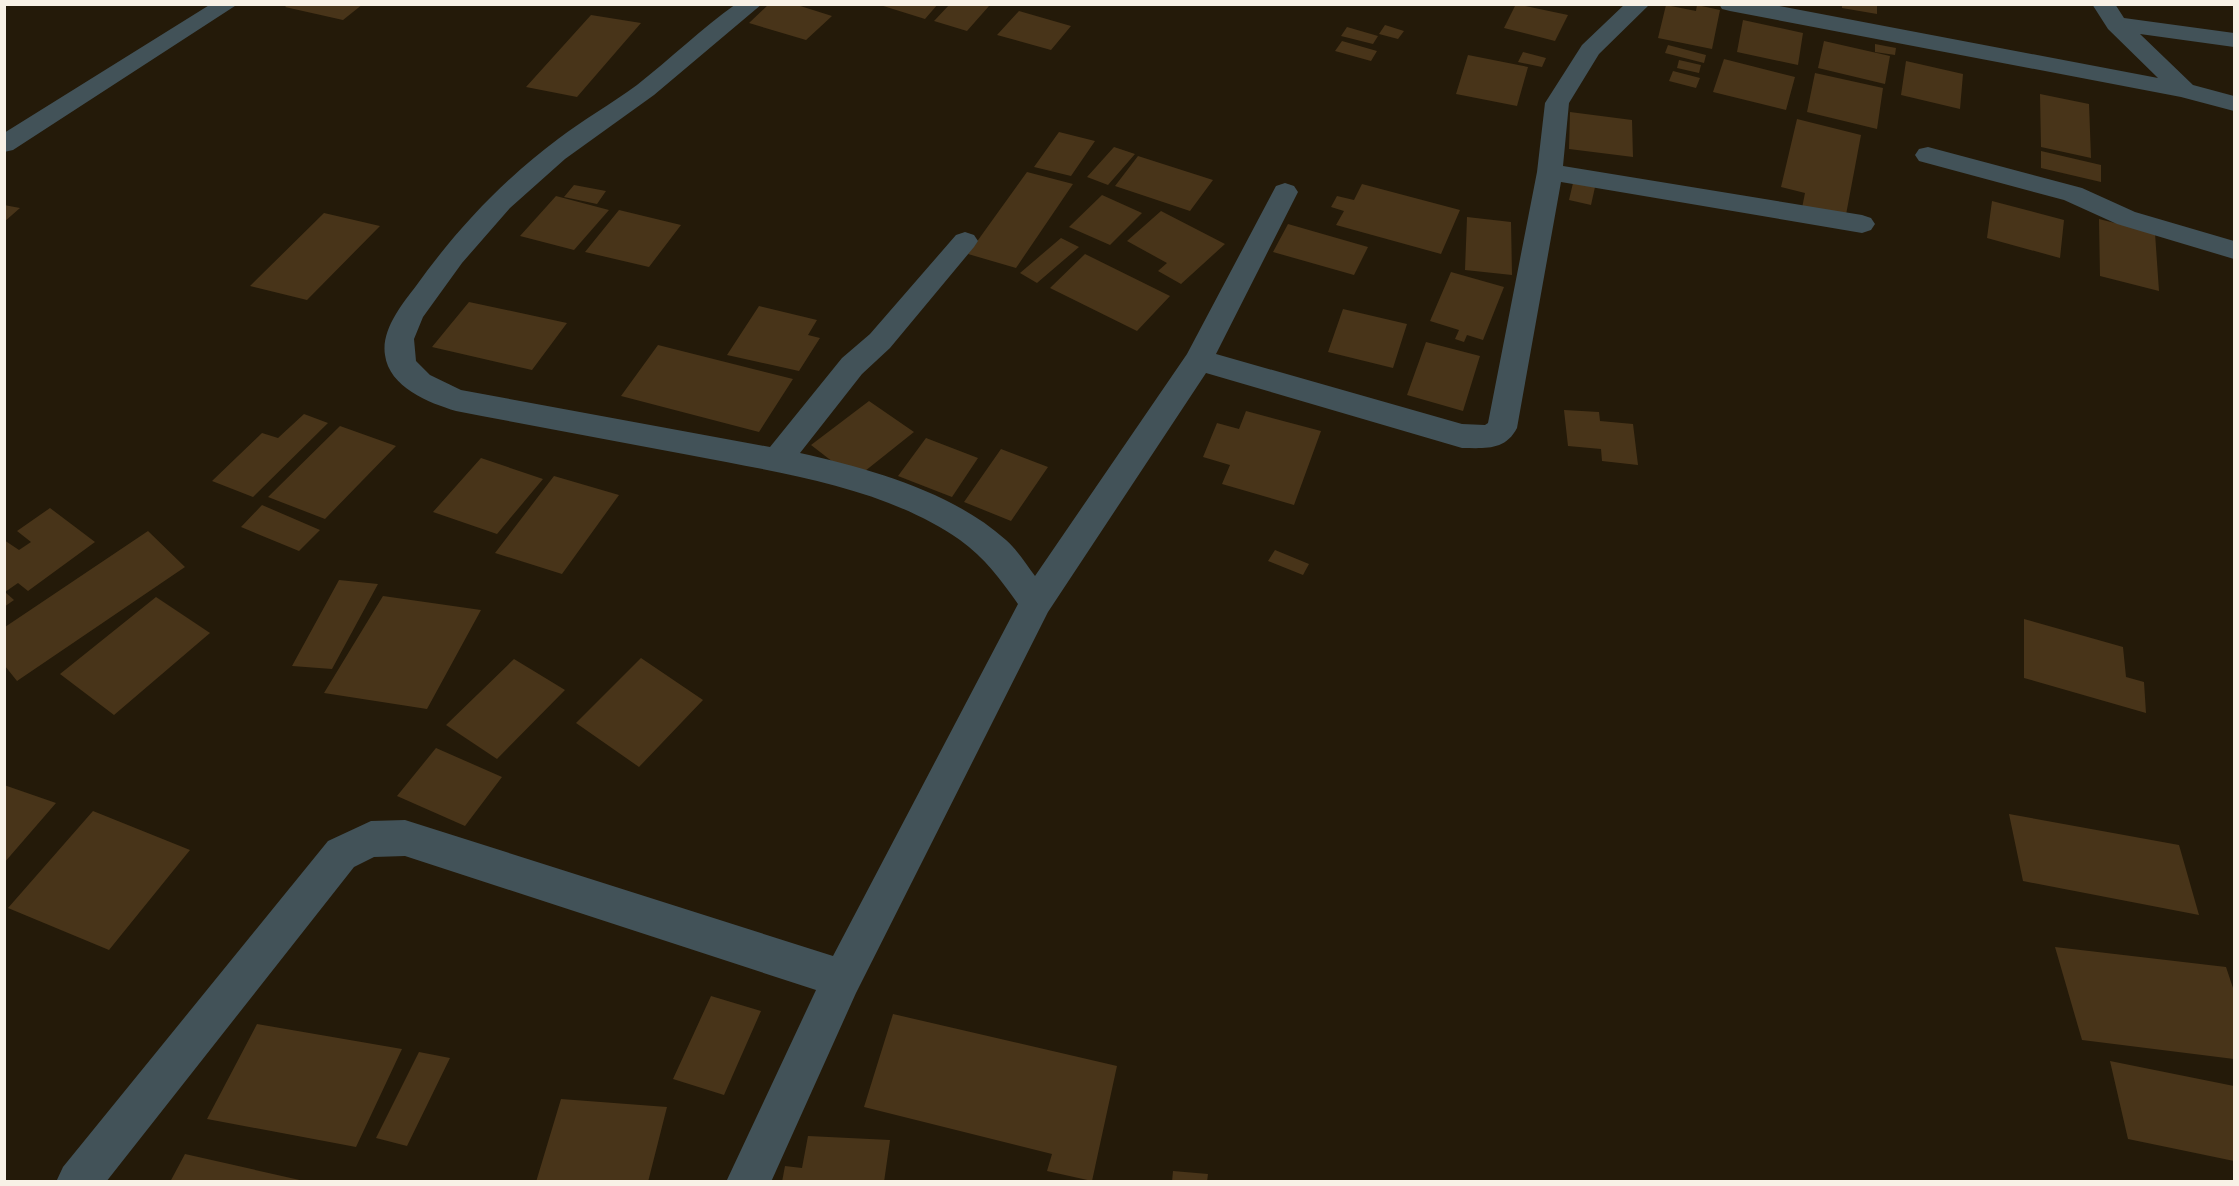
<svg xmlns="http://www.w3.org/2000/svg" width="2239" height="1186" font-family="Raleway,sans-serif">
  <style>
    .building { fill: #483419 }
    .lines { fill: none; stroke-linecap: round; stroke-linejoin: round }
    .street { fill: #425258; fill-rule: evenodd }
  </style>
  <rect width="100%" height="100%" fill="#241a09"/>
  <!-- building -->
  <path class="building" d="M 288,4 L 363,4 L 343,20 L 285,7 Z
    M 769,4 L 794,4 L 832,16 L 806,40 L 749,23 Z
    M 877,4 L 938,4 L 925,19 Z
    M 950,4 L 983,4 L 989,6 L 967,31 L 934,21 Z
    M 1516,4 L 1568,15 L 1555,41 L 1504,28 Z
    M 1842,4 L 1877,4 L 1877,14 L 1842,8 Z
    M 1666,5 L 1696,11 L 1697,5 L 1720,10 L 1712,49 L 1658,38 Z
    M 1019,11 L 1071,26 L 1051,50 L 997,35 Z
    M 591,15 L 641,23 L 577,97 L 526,87 Z
    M 1743,20 L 1803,33 L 1798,65 L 1737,52 Z
    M 1385,25 L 1404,31 L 1398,39 L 1379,34 Z
    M 1347,27 L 1378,36 L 1373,44 L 1341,36 Z
    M 1342,41 L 1377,51 L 1371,61 L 1335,51 Z
    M 1824,41 L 1890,56 L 1885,84 L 1818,68 Z
    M 1875,44 L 1896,48 L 1895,55 L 1875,52 Z
    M 1668,45 L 1706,55 L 1704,63 L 1665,53 Z
    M 1523,52 L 1546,58 L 1542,67 L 1518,62 Z
    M 1468,55 L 1528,67 L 1517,106 L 1456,94 Z
    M 1724,59 L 1795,77 L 1786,110 L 1713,92 Z
    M 1679,60 L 1701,65 L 1699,73 L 1677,68 Z
    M 1906,61 L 1963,74 L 1960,109 L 1901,95 Z
    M 1673,71 L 1700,78 L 1696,88 L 1669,81 Z
    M 1815,73 L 1883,88 L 1877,129 L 1807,112 Z
    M 2040,94 L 2089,104 L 2091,158 L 2041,147 Z
    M 1570,112 L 1632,120 L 1633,157 L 1569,149 Z
    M 1797,119 L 1861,135 L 1845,220 L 1802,208 L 1805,193 L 1781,187 Z
    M 1059,132 L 1095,141 L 1071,176 L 1034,167 Z
    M 1114,147 L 1135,154 L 1108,185 L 1087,177 Z
    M 2041,151 L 2101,165 L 2101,182 L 2041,168 Z
    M 1138,156 L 1213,180 L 1190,211 L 1115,186 Z
    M 1027,172 L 1073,184 L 1016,268 L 968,254 Z
    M 1573,183 L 1595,187 L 1591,205 L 1569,200 Z
    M 1362,184 L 1460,210 L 1441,254 L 1336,225 L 1344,211 L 1331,207 L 1337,196 L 1354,200 Z
    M 574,185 L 606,191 L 597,204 L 564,197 Z
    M 1102,195 L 1142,213 L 1110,245 L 1069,227 Z
    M 556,196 L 609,210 L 574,250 L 520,236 Z
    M 1992,201 L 2064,220 L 2060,258 L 1987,238 Z
    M 4,205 L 20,208 L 4,222 Z
    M 619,210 L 681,225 L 649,267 L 585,252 Z
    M 1161,211 L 1225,244 L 1181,284 L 1158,271 L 1167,263 L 1127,241 Z
    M 324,213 L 380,226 L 307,300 L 250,286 Z
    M 1467,217 L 1511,222 L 1512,275 L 1465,270 Z
    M 2099,219 L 2155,233 L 2159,291 L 2100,276 Z
    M 1288,224 L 1368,247 L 1354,275 L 1273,252 Z
    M 1061,238 L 1079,247 L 1037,283 L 1020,273 Z
    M 1085,254 L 1170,296 L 1137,331 L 1050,288 Z
    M 1451,272 L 1504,287 L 1483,340 L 1467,335 L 1464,342 L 1455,339 L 1459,330 L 1430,321 Z
    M 469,302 L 567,323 L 532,370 L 432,347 Z
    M 759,306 L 817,320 L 808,335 L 820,338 L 799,371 L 727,355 Z
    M 1343,309 L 1407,324 L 1393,368 L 1328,352 Z
    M 1426,342 L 1480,356 L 1463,411 L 1407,395 Z
    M 658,345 L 793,379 L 759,432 L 621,396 Z
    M 869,401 L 914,432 L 855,479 L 811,445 Z
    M 1564,410 L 1599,412 L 1600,421 L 1633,424 L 1638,465 L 1602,461 L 1601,449 L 1568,446 Z
    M 1246,411 L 1321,431 L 1294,505 L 1222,484 L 1230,465 L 1203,457 L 1217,423 L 1239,429 Z
    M 304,414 L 328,423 L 253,497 L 212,481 L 262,433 L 278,438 Z
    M 340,426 L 396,446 L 325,519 L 268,497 Z
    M 926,438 L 978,458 L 952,497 L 898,476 Z
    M 1001,449 L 1048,467 L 1011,521 L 964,502 Z
    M 481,458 L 543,479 L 497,534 L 433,512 Z
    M 554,476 L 619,495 L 562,574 L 495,553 Z
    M 262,505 L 320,530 L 299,551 L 241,527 Z
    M 50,508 L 95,542 L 28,591 L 18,583 L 5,592 L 14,600 L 4,607 L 4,540 L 19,550 L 31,542 L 17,531 Z
    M 148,531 L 185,567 L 17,681 L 5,666 L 5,627 Z
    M 1275,550 L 1309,564 L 1303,575 L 1268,561 Z
    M 339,580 L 378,584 L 332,669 L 292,666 Z
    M 383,596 L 481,610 L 427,709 L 324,693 Z
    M 156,597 L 210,633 L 114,715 L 60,674 Z
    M 2024,619 L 2123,647 L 2126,677 L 2144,682 L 2146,713 L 2024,678 Z
    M 641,658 L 703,700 L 639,767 L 576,723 Z
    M 514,659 L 565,690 L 497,759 L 446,725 Z
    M 436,748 L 502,777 L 465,826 L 397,796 Z
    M 4,785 L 56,803 L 4,863 Z
    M 93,811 L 190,850 L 109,950 L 8,908 Z
    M 2009,814 L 2179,845 L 2199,915 L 2023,881 Z
    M 2055,947 L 2226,967 L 2234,991 L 2234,1059 L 2082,1040 Z
    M 711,996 L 761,1011 L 724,1095 L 673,1079 Z
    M 893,1014 L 1117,1066 L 1092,1181 L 1047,1171 L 1052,1154 L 864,1107 Z
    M 257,1024 L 402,1049 L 356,1147 L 207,1119 Z
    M 419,1052 L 450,1058 L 407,1146 L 376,1138 Z
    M 2110,1061 L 2234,1086 L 2234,1161 L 2128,1139 Z
    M 561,1099 L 667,1107 L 648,1182 L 536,1182 Z
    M 808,1136 L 890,1140 L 884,1182 L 782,1182 L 785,1166 L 802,1168 Z
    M 185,1154 L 304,1181 L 304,1182 L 170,1182 Z
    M 1173,1171 L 1208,1174 L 1207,1182 L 1172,1182 Z"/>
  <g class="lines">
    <!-- street -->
    <path class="street" d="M 211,4 L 238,4 L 13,150 L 4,152 L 4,133 Z
      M 736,4 L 762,4 L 654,95 L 565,159 L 510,208 L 462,263 L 423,317 L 414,339 L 416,361 L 430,375 L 461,390 L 770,447 L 842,358 L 870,334 L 956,235 L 965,232 L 974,235 L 978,241 L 974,247 L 890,348 L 862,374 L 800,453 C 870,469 951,491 1006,540 C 1018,551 1026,564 1035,576 L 1187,354 L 1276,186 L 1285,183 L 1294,186 L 1298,192 L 1216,354 L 1462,424 L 1485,425 L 1488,423 L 1537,172 L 1545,103 L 1582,45 L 1625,4 L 1650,4 L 1599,54 L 1569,103 L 1563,166 L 1862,215 L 1871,218 L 1875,224 L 1871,230 L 1862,233 L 1561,182 L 1517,428 C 1505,451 1485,448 1462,448 L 1206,373 L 1048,612 L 856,993 L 771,1182 L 726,1182 L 816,990 L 405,856 L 374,857 L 354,867 L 106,1182 L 56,1182 L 63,1167 L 328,841 L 371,821 L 405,820 L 833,956 L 1018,604 C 1001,580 985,558 960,540 C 882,486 780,473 689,455 C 611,440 534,426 456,411 C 429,403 389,387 385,355 C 381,330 402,304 416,286 C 456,230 503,180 558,139 C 583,120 611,104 637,85 C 670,59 701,29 736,4 Z
      M 1719,4 L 1769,4 L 2158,78 L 2108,29 L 2092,4 L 2115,4 L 2124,18 L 2234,33 L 2234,47 L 2140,34 L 2193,85 L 2234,96 L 2234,111 L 2181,97 L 1730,11 L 1722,9 Z
      M 1928,147 L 2082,188 L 2135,212 L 2234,241 L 2234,259 L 2117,224 L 2064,200 L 1919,161 L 1915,155 L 1919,149 Z"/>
  </g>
  <!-- border -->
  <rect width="2239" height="1186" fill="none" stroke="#f8f1e6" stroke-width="12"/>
</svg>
